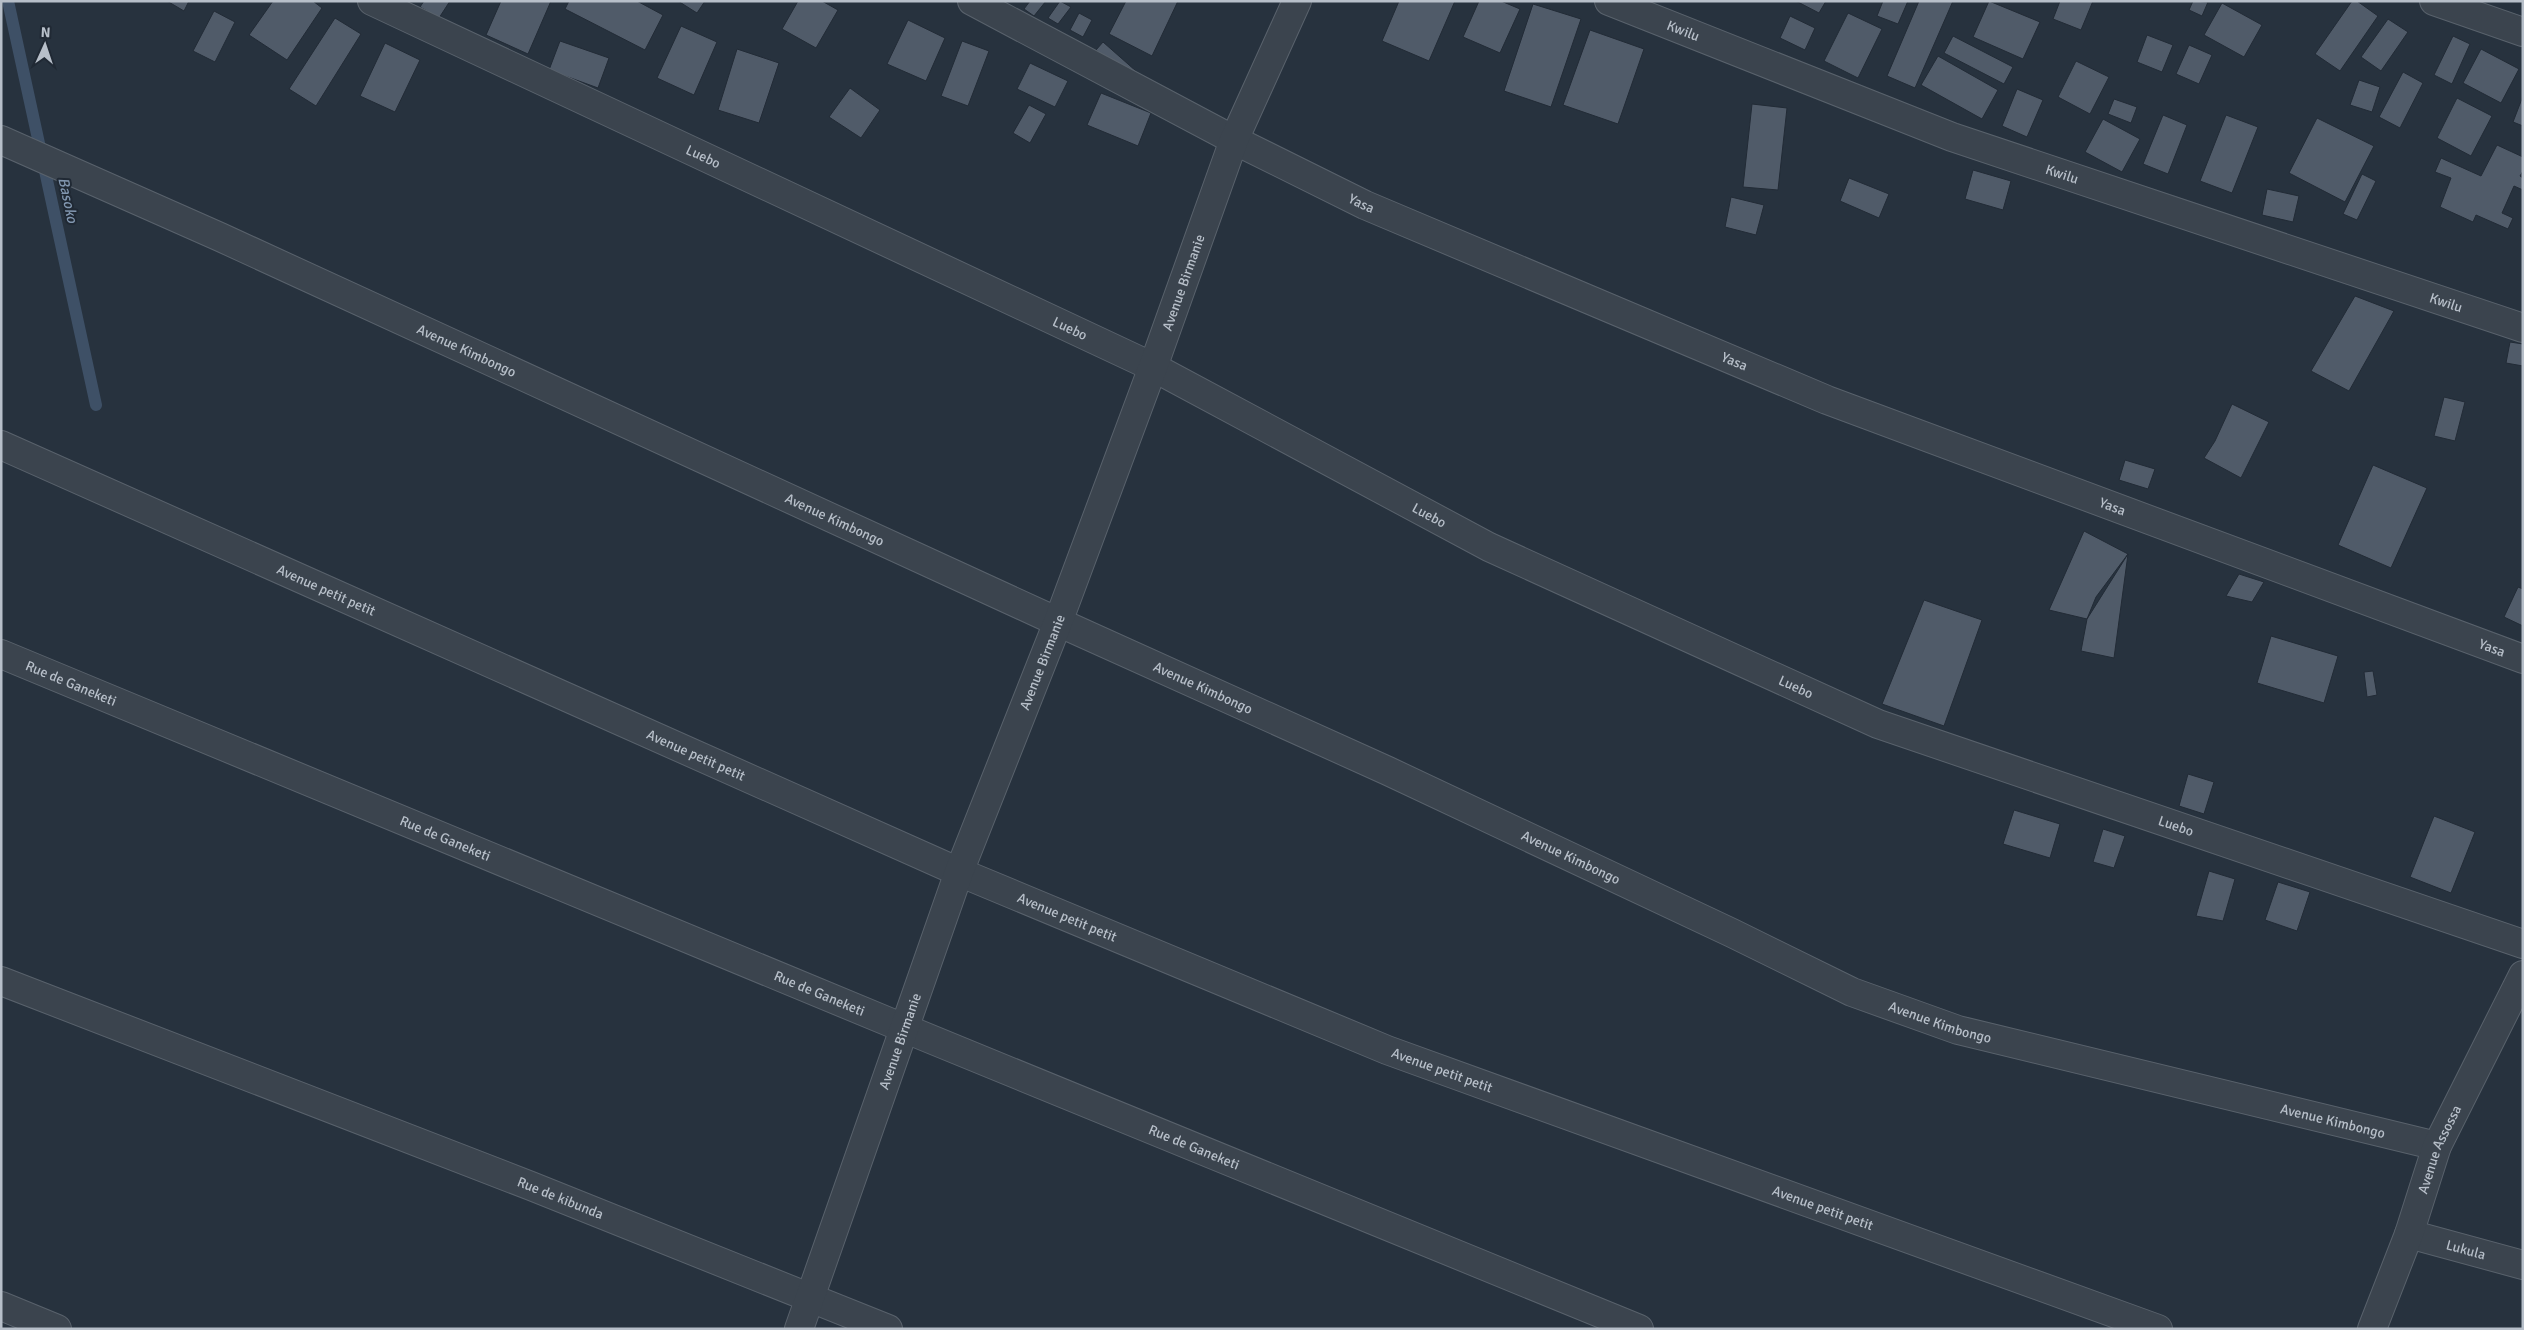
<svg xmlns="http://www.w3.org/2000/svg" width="2524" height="1330" font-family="Signika,sans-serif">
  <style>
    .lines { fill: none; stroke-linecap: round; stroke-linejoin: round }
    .stream { stroke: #3e5066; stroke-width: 12 }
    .building { fill: #505b69; stroke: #222b36 }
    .minor-casing { stroke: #59626c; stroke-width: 30 }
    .minor { stroke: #3b444e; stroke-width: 28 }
    .labels { text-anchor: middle; stroke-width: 4; stroke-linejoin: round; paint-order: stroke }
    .street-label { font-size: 14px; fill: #b7bfc9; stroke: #202934 }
    .water-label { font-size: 15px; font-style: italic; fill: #8196af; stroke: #202934 }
  </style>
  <rect width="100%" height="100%" fill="#27323e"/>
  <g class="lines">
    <!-- stream -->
    <path class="stream" d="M 8,1 L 96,405"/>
  </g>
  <!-- building -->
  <path class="building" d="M 167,1 L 189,1 L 184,11 Z
    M 273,1 L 313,1 L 322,8 L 287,60 L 249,35 Z
    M 424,1 L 450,1 L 439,18 L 420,7 Z
    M 501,1 L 551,1 L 528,54 L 486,35 Z
    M 569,1 L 637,1 L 663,15 L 645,50 L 565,9 Z
    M 678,1 L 705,1 L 697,13 Z
    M 798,1 L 822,1 L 838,10 L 816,48 L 782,29 Z
    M 1030,1 L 1046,1 L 1034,16 L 1024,9 Z
    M 1060,1 L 1071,7 L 1058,24 L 1048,18 Z
    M 1126,1 L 1178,1 L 1152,56 L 1109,34 Z
    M 1399,1 L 1455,1 L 1429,61 L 1382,41 Z
    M 1479,1 L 1501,1 L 1520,9 L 1500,53 L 1463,37 Z
    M 1796,1 L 1826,1 L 1819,13 Z
    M 1883,1 L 1908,1 L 1898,24 L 1877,16 Z
    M 1919,1 L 1953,1 L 1915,88 L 1887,76 Z
    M 1989,1 L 2040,22 L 2023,59 L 1973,37 Z
    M 2060,1 L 2093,1 L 2081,30 L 2053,19 Z
    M 2193,1 L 2208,2 L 2202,16 L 2189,10 Z
    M 2352,1 L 2357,1 L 2378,16 L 2340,71 L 2315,54 Z
    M 2222,3 L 2262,25 L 2244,57 L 2204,35 Z
    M 1533,4 L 1581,19 L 1551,107 L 1504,91 Z
    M 214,11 L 235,22 L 215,62 L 193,51 Z
    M 1079,13 L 1092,20 L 1083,37 L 1070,30 Z
    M 1848,13 L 1882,29 L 1858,78 L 1824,61 Z
    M 1790,16 L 1815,28 L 1805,50 L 1780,38 Z
    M 335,18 L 361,34 L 316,106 L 289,89 Z
    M 2388,19 L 2408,32 L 2381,71 L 2361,57 Z
    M 908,20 L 945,38 L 926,81 L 887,64 Z
    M 681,26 L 717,42 L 694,95 L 657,78 Z
    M 1590,30 L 1644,49 L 1618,124 L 1563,105 Z
    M 2147,35 L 2173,45 L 2162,72 L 2137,62 Z
    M 1953,36 L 2013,67 L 2004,84 L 1944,53 Z
    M 2453,36 L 2470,44 L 2452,84 L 2434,75 Z
    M 560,41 L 609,58 L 598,88 L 549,70 Z
    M 962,41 L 989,51 L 968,106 L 941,96 Z
    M 1103,42 L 1145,79 L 1138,86 L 1096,50 Z
    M 385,43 L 420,60 L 395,112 L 360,96 Z
    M 2189,45 L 2212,55 L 2199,84 L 2176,74 Z
    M 737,49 L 779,63 L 759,123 L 718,110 Z
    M 2481,49 L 2519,69 L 2501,103 L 2463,83 Z
    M 1938,56 L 1998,90 L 1982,119 L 1921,85 Z
    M 2076,61 L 2109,77 L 2090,114 L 2058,97 Z
    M 1030,63 L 1068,81 L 1055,107 L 1017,89 Z
    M 2403,72 L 2423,83 L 2400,128 L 2379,117 Z
    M 2359,80 L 2380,87 L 2372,112 L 2350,105 Z
    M 850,88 L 880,110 L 861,138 L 829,117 Z
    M 2017,89 L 2043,100 L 2027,137 L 2002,126 Z
    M 1101,93 L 1151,113 L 1138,146 L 1087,125 Z
    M 2523,96 L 2523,126 L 2513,122 Z
    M 2457,98 L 2492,116 L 2471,156 L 2437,138 Z
    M 2114,99 L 2137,107 L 2131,123 L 2108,114 Z
    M 1752,104 L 1787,108 L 1778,190 L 1743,187 Z
    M 1029,105 L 1046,114 L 1030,143 L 1013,133 Z
    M 2163,115 L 2187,125 L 2168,174 L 2143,164 Z
    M 2226,115 L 2258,127 L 2232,193 L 2200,181 Z
    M 2317,118 L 2374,146 L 2345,202 L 2289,173 Z
    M 2103,119 L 2140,139 L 2122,172 L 2085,152 Z
    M 2497,145 L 2523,157 L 2523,171 L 2520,176 L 2523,178 L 2523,190 L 2514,186 L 2502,213 L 2513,218 L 2508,229 L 2476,215 L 2473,222 L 2440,207 L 2451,178 L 2435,172 L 2441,158 L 2481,176 Z
    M 1973,170 L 2011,181 L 2003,210 L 1965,199 Z
    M 2362,174 L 2376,181 L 2357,220 L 2343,214 Z
    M 1849,178 L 1889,194 L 1879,218 L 1840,201 Z
    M 2267,189 L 2299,196 L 2293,222 L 2262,215 Z
    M 1731,197 L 1764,205 L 1756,235 L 1725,227 Z
    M 2355,296 L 2394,311 L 2349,391 L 2311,371 Z
    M 2510,342 L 2523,344 L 2523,366 L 2506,363 Z
    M 2444,397 L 2465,402 L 2455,441 L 2434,436 Z
    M 2232,404 L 2269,422 L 2241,478 L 2204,458 L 2215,441 Z
    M 2125,460 L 2155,469 L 2148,489 L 2119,480 Z
    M 2373,465 L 2427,488 L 2391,568 L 2338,545 Z
    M 2084,531 L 2128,554 L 2096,597 L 2087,619 L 2049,610 Z
    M 2128,554 L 2114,658 L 2081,651 L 2087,619 Z
    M 2239,574 L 2264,582 L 2252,602 L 2226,596 Z
    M 2518,587 L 2523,589 L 2523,626 L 2504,617 Z
    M 1924,600 L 1982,620 L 1944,726 L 1882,704 Z
    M 2271,636 L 2338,656 L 2324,703 L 2257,683 Z
    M 2373,671 L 2377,695 L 2367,697 L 2364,672 Z
    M 2188,774 L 2214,782 L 2204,814 L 2179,806 Z
    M 2014,810 L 2060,824 L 2050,858 L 2003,844 Z
    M 2434,816 L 2475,832 L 2451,893 L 2410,877 Z
    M 2103,829 L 2125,836 L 2114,868 L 2093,862 Z
    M 2209,871 L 2235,879 L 2223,921 L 2196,916 Z
    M 2278,882 L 2310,892 L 2297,931 L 2265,920 Z"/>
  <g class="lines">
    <defs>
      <g id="minor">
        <path id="s1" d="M 372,1 L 1153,367 L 1489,547 L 1878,724 L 2523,944"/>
        <path id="s2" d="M 972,1 L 1234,140 L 1365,205 L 1827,400 L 2523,659"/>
        <path id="s3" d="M 1609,1 L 1952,137 L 2523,328"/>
        <path d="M 2434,1 L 2523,32"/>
        <path id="s4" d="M 1,140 L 220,237 L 1058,622 L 1388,771 L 1732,933 L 1852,992 L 1958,1030 L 2437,1146"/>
        <path id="s5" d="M 1,445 L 959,872 L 1387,1050 L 2158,1329"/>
        <path id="s6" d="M 1,654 L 906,1029 L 1639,1329"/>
        <path id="s7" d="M 1,981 L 531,1186 L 888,1329"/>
        <path id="s8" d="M 2409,1234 L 2523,1265"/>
        <path d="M 1,1306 L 57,1329"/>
        <path id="s9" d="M 799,1329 L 959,872 L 1058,622 L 1153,367 L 1234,140 L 1297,1"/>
        <path id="s10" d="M 2372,1329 L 2409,1234 L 2437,1146 L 2523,975"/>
      </g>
    </defs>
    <!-- minor casing -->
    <use href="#minor" class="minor-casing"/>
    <!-- minor -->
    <use href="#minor" class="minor"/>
  </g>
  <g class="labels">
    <!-- street labels -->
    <g class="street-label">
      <text dy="5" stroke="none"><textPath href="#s3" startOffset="80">Kwilu</textPath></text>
      <text dy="5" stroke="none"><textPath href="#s1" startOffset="366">Luebo</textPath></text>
      <text dy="5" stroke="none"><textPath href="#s3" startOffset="485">Kwilu</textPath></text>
      <text dy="5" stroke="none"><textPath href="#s2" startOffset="439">Yasa</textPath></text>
      <text dy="5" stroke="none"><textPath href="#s9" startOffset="1115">Avenue Birmanie</textPath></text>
      <text dy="5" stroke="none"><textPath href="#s3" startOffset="890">Kwilu</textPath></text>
      <text dy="5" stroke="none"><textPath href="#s1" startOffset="771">Luebo</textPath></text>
      <text dy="5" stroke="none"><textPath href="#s4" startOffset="511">Avenue Kimbongo</textPath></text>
      <text dy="5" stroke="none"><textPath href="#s2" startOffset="844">Yasa</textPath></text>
      <text dy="5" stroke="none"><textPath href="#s2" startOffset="1249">Yasa</textPath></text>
      <text dy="5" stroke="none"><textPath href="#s1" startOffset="1176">Luebo</textPath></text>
      <text dy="5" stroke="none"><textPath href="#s4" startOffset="916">Avenue Kimbongo</textPath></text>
      <text dy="5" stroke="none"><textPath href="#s5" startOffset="356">Avenue petit petit</textPath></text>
      <text dy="5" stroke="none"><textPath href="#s2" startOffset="1654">Yasa</textPath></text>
      <text dy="5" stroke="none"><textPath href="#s9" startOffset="710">Avenue Birmanie</textPath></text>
      <text dy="5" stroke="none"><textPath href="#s6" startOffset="76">Rue de Ganeketi</textPath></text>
      <text dy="5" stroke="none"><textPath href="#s1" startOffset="1581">Luebo</textPath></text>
      <text dy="5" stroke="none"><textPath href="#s4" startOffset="1321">Avenue Kimbongo</textPath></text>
      <text dy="5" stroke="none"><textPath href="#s5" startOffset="761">Avenue petit petit</textPath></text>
      <text dy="5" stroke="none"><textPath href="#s1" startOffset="1986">Luebo</textPath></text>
      <text dy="5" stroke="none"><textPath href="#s6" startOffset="481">Rue de Ganeketi</textPath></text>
      <text dy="5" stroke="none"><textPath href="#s4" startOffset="1726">Avenue Kimbongo</textPath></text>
      <text dy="5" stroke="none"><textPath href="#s5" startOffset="1166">Avenue petit petit</textPath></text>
      <text dy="5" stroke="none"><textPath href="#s6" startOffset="886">Rue de Ganeketi</textPath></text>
      <text dy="5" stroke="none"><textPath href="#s4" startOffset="2131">Avenue Kimbongo</textPath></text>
      <text dy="5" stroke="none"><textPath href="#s9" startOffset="305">Avenue Birmanie</textPath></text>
      <text dy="5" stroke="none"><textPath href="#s5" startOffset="1571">Avenue petit petit</textPath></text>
      <text dy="5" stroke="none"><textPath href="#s4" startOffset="2536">Avenue Kimbongo</textPath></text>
      <text dy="5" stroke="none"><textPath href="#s6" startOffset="1291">Rue de Ganeketi</textPath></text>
      <text dy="5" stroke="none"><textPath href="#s10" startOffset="192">Avenue Assossa</textPath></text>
      <text dy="5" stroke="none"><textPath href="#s7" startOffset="600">Rue de kibunda</textPath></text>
      <text dy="5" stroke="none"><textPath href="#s5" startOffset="1976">Avenue petit petit</textPath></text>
      <text dy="5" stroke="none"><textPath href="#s8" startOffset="59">Lukula</textPath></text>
    </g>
    <!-- water labels -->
    <g class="water-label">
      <text transform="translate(68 200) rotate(78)" y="5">Basoko</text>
    </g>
  </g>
  <!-- border -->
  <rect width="2524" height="1330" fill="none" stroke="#b7bfc9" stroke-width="5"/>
  <!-- north arrow -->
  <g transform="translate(45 45) rotate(3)" stroke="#202934" stroke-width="4" paint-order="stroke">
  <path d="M0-4L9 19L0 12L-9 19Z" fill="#b7bfc9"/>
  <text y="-8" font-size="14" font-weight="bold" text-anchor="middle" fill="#b7bfc9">N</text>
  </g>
</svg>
